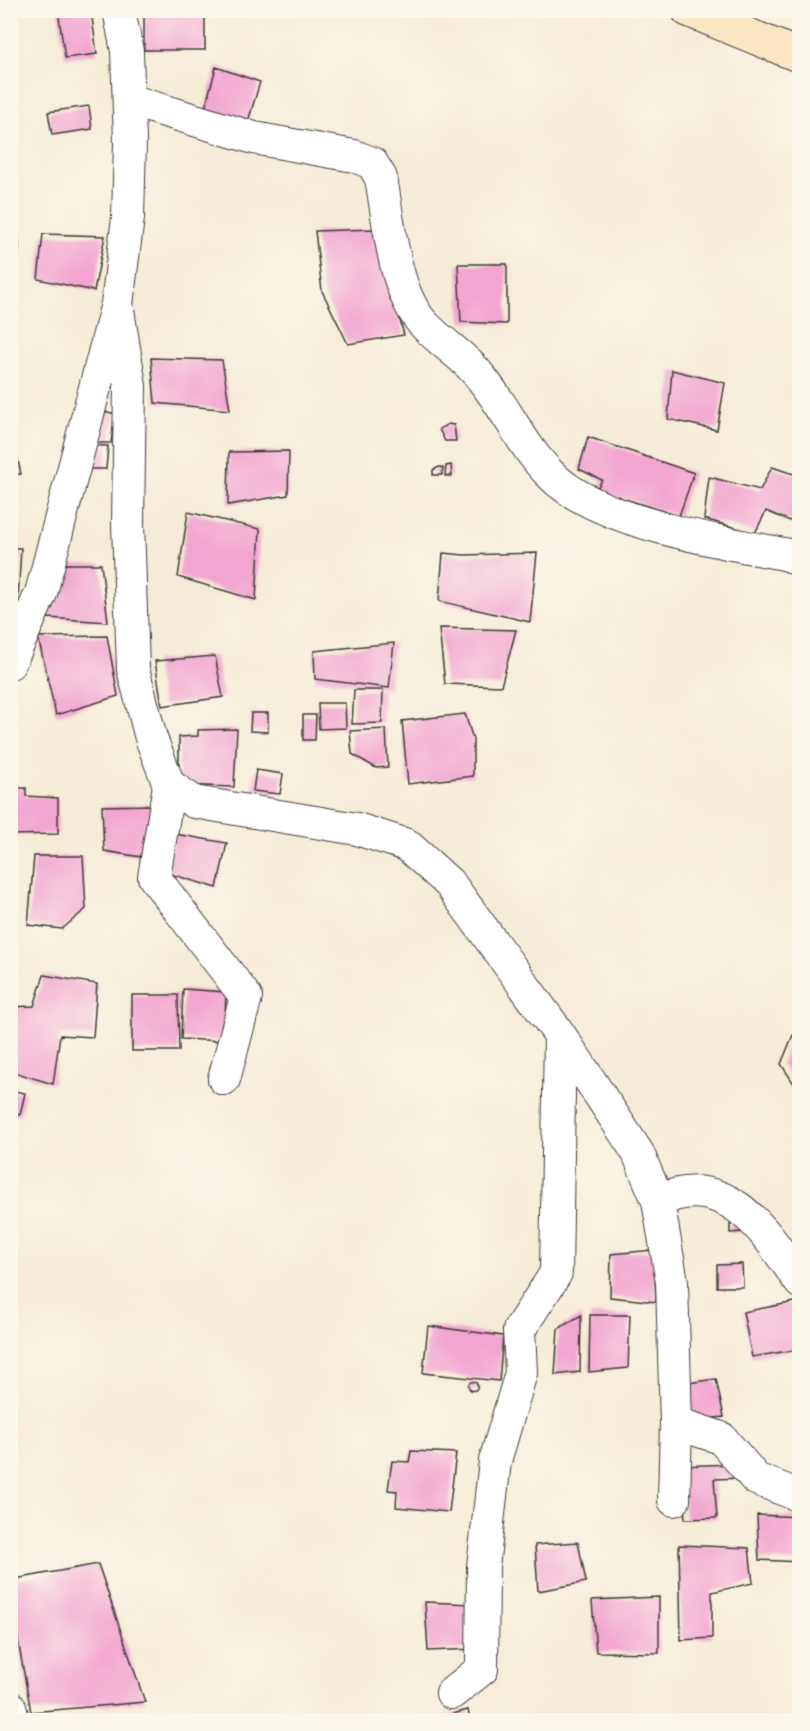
<svg xmlns="http://www.w3.org/2000/svg" width="810" height="1731" font-family="'Patrick Hand',sans-serif">
  <style>
    .building { fill: #f2a6cf }
    .lines { fill: none; stroke-linecap: round; stroke-linejoin: round }
    .street-casing { stroke: #3d3b38; stroke-width: 34 }
    .secondary-casing { stroke: #3d3b38; stroke-width: 35 }
    .street { stroke: #fff; stroke-width: 32 }
    .secondary { stroke: #fbe6c4; stroke-width: 33 }
  </style>
  <rect width="100%" height="100%" fill="#fbf7ec"/>
  <filter id="ink" filterUnits="userSpaceOnUse"><feTurbulence type="fractalNoise" baseFrequency=".0167" numOctaves="2"/><feDisplacementMap in="SourceGraphic" scale="12" xChannelSelector="R" yChannelSelector="G"/><feConvolveMatrix kernelMatrix="1 2 1 2 8 2 1 2 1" color-interpolation-filters="sRGB"/></filter>
  <filter id="wash" filterUnits="userSpaceOnUse"><feTurbulence type="fractalNoise" baseFrequency=".008" numOctaves="4" result="noise"/><feDisplacementMap in="SourceGraphic" scale="24" xChannelSelector="R" yChannelSelector="G"/><feGaussianBlur stdDeviation="1.35" result="paint"/><feColorMatrix in="noise" values="0 0 0 0 0 0 0 0 0 0 0 0 0 0 0 0 0 1.4 0 .05"/><feComposite in="paint" operator="in"/></filter>
  <g filter="url(#wash)">
    <rect width="100%" height="100%" fill="#f5ecd7"/>
    <g id="blocks">
      <!-- building -->
      <path class="building" d="M 58,10 L 91,10 L 97,54 L 65,58 Z
        M 144,10 L 205,10 L 205,50 L 144,50 Z
        M 216,67 L 260,82 L 247,125 L 204,112 Z
        M 89,106 L 92,129 L 52,135 L 48,112 Z
        M 375,229 L 404,335 L 348,344 L 322,291 L 315,231 Z
        M 43,234 L 105,236 L 94,291 L 38,279 Z
        M 10,241 L 19,241 L 17,287 L 10,287 Z
        M 458,264 L 507,264 L 507,324 L 461,322 Z
        M 151,358 L 222,360 L 230,410 L 155,403 Z
        M 672,370 L 725,383 L 717,430 L 668,419 Z
        M 98,412 L 115,413 L 111,443 L 92,443 Z
        M 10,423 L 21,474 L 10,475 Z
        M 448,424 L 454,425 L 456,441 L 445,441 L 439,429 Z
        M 588,437 L 694,473 L 679,516 L 596,490 L 602,480 L 579,469 Z
        M 85,445 L 108,446 L 106,469 L 80,469 Z
        M 289,451 L 288,495 L 228,505 L 229,452 Z
        M 451,465 L 452,476 L 445,476 L 446,466 Z
        M 439,467 L 443,468 L 442,475 L 433,475 L 433,470 Z
        M 772,467 L 800,476 L 797,524 L 766,511 L 755,533 L 704,519 L 709,477 L 760,490 Z
        M 188,512 L 260,529 L 256,600 L 178,577 Z
        M 10,548 L 21,548 L 17,619 L 10,620 Z
        M 443,553 L 464,555 L 537,553 L 530,622 L 439,601 Z
        M 56,564 L 101,564 L 108,622 L 48,618 Z
        M 439,628 L 516,630 L 501,686 L 445,684 Z
        M 107,636 L 118,696 L 56,715 L 38,637 Z
        M 394,643 L 389,688 L 315,679 L 314,651 Z
        M 215,656 L 223,697 L 162,706 L 155,661 Z
        M 354,690 L 383,690 L 382,723 L 352,724 Z
        M 318,703 L 345,703 L 346,728 L 319,729 Z
        M 251,713 L 268,713 L 268,732 L 250,731 Z
        M 465,714 L 473,739 L 473,776 L 408,784 L 402,721 Z
        M 303,715 L 316,715 L 315,740 L 303,740 Z
        M 237,729 L 234,787 L 179,785 L 179,737 L 198,736 L 198,730 Z
        M 386,729 L 388,767 L 376,768 L 352,754 L 350,731 Z
        M 256,770 L 283,774 L 280,794 L 253,791 Z
        M 10,788 L 26,788 L 26,796 L 58,798 L 58,834 L 10,835 Z
        M 153,805 L 154,859 L 104,851 L 102,806 Z
        M 175,834 L 227,843 L 217,888 L 167,873 Z
        M 34,856 L 83,856 L 86,909 L 62,929 L 28,925 Z
        M 44,975 L 97,984 L 93,1037 L 60,1035 L 53,1084 L 10,1071 L 10,1007 L 34,1006 Z
        M 183,989 L 226,992 L 224,1041 L 181,1039 Z
        M 132,995 L 178,995 L 179,1051 L 132,1051 Z
        M 793,1035 L 800,1036 L 800,1093 L 781,1064 Z
        M 10,1090 L 25,1093 L 20,1115 L 10,1113 Z
        M 743,1223 L 743,1232 L 730,1233 L 730,1224 Z
        M 654,1250 L 656,1302 L 610,1297 L 611,1254 Z
        M 742,1264 L 743,1287 L 717,1287 L 717,1265 Z
        M 800,1301 L 800,1349 L 752,1357 L 743,1312 Z
        M 581,1315 L 580,1372 L 555,1375 L 558,1329 Z
        M 590,1315 L 630,1315 L 628,1368 L 589,1372 Z
        M 428,1326 L 503,1336 L 499,1381 L 423,1373 Z
        M 716,1379 L 724,1417 L 685,1421 L 681,1384 Z
        M468.5 1386a4.5 4.5 0 1 1 9 0a4.5 4.5 0 1 1-9 0Z
        M 411,1451 L 456,1453 L 449,1512 L 396,1507 L 397,1491 L 388,1490 L 392,1461 L 409,1462 Z
        M 735,1464 L 743,1478 L 714,1479 L 717,1518 L 685,1519 L 682,1478 L 679,1466 Z
        M 757,1515 L 800,1517 L 800,1562 L 759,1560 Z
        M 578,1542 L 586,1582 L 538,1591 L 535,1545 Z
        M 679,1545 L 749,1548 L 753,1583 L 712,1592 L 712,1638 L 681,1640 Z
        M 98,1564 L 145,1702 L 31,1712 L 10,1597 L 10,1580 Z
        M 659,1597 L 659,1653 L 596,1652 L 592,1600 Z
        M 425,1602 L 472,1604 L 474,1649 L 428,1651 Z
        M 468,1710 L 470,1720 L 428,1720 Z"/>
    </g>
  </g>
  <g filter="url(#ink)">
    <use href="#blocks" fill-opacity="0" stroke="#3d3b38" stroke-width="1.5"/>
    <g class="lines">
      <defs>
        <path id="street" d="M 129,100 L 254,138 L 354,156 L 372,163 L 381,178 C 389,221 393,287 421,321 C 438,341 462,354 478,374 C 505,405 521,445 550,474 C 597,523 722,542 789,555 L 800,561
          M 117,304 L 130,386 L 128,524 L 133,669 L 151,738 L 169,785 L 194,802 L 357,829 L 407,845 L 450,884 L 560,1035 L 638,1153 L 658,1201 L 672,1282 L 676,1423 L 674,1500
          M 10,663 L 41,593 L 117,304 L 128,218 L 130,142 L 127,51 L 119,10
          M 169,785 L 154,877 L 246,997 L 224,1079
          M 658,1201 C 727,1169 766,1232 800,1282
          M 676,1423 L 721,1438 L 756,1479 L 800,1496
          M 452,1693 L 482,1669 L 483,1567 L 495,1461 L 521,1373 L 519,1330 L 556,1273 L 560,1035
          M 10,1707 L 13,1720"/>
        <path id="secondary" d="M 688,10 L 800,56"/>
      </defs>
      <!-- street casing -->
      <use href="#street" class="street-casing"/>
      <!-- secondary casing -->
      <use href="#secondary" class="secondary-casing"/>
      <!-- street -->
      <use href="#street" class="street"/>
      <!-- secondary -->
      <use href="#secondary" class="secondary"/>
    </g>
  </g>
  <!-- margin -->
  <rect width="810" height="1731" fill="none" stroke="#fbf7ec" stroke-width="36"/>
</svg>
